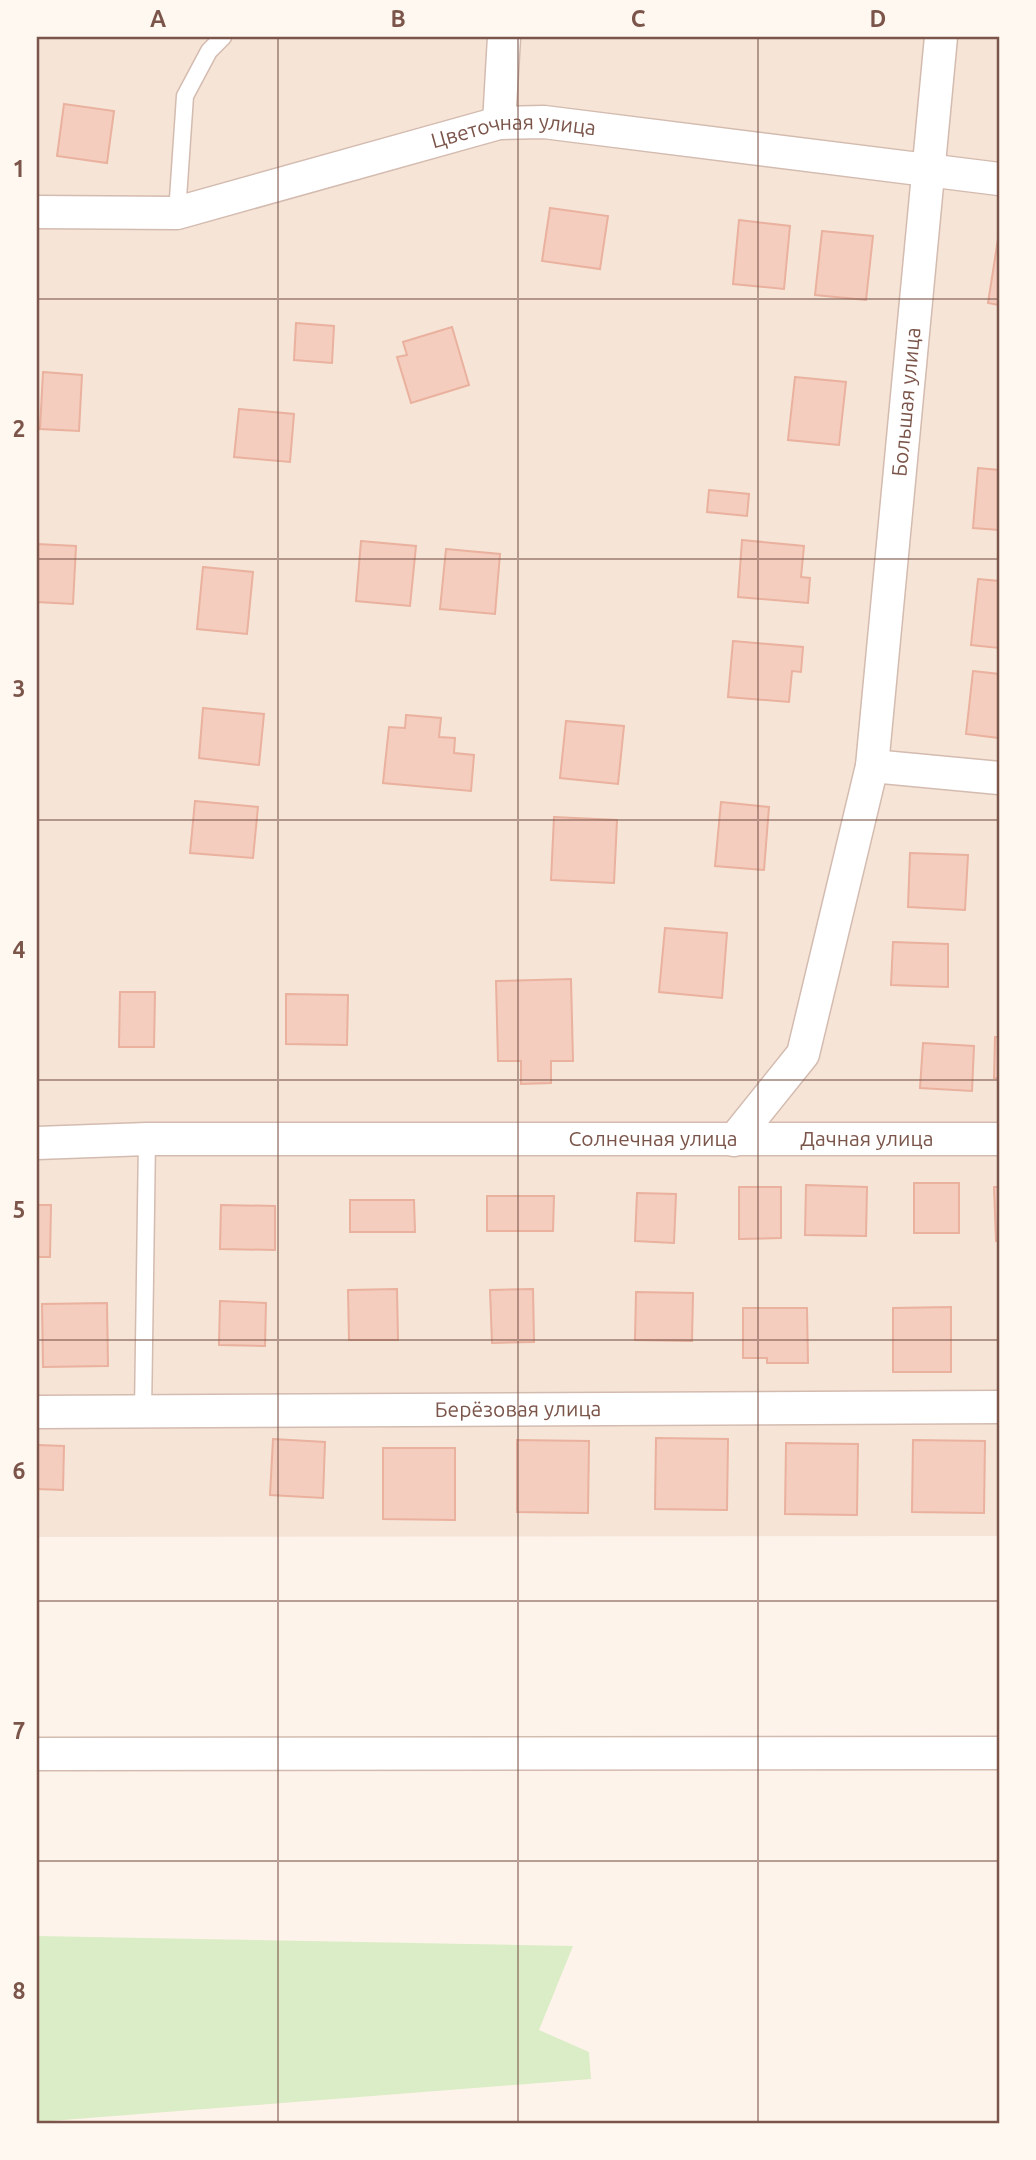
<svg xmlns="http://www.w3.org/2000/svg" width="1036" height="2160" font-family="Ubuntu,sans-serif">
  <style>
    .residential { fill: #f6e4d7 }
    .green { fill: #dbedc6 }
    .building { fill: #f5cdbf; stroke: #e9b19e; stroke-width: 2 }
    .lines { fill: none; stroke-linecap: round; stroke-linejoin: round }
    .lane-casing { stroke: #d4bbb0; stroke-width: 19 }
    .street-casing { stroke: #d4bbb0; stroke-width: 35 }
    .lane { stroke: #fff; stroke-width: 16 }
    .street { stroke: #fff; stroke-width: 32 }
    .grid { fill: none; stroke: #7b554a; stroke-width: 2; stroke-opacity: 0.55 }
    .labels { text-anchor: middle; stroke-width: 5; stroke-linejoin: round; paint-order: stroke }
    .street-label { font-size: 21px; fill: #7b554a; stroke: #fff8f1 }
    .neatline { fill: none; stroke: #7b554a; stroke-width: 2.5 }
    .grid-label { font-size: 23px; text-anchor: middle; font-weight: bold; fill: #7b554a }
  </style>
  <rect width="100%" height="100%" fill="#fef3ea"/>
  <!-- residential -->
  <path class="residential" d="M 37,37 L 999,37 L 999,1536 L 37,1537 Z"/>
  <!-- green -->
  <path class="green" d="M 37,1936 L 573,1946 L 539,2030 L 589,2052 L 591,2079 L 37,2122 Z"/>
  <!-- building -->
  <path class="building" d="M 64,104 L 114,111 L 107,163 L 57,156 Z
    M 550,208 L 608,216 L 600,269 L 542,261 Z
    M 739,220 L 790,226 L 784,289 L 733,284 Z
    M 822,231 L 873,236 L 866,300 L 815,295 Z
    M 998,239 L 999,239 L 999,305 L 988,303 Z
    M 296,323 L 334,326 L 332,363 L 294,360 Z
    M 452,327 L 469,385 L 411,403 L 397,357 L 407,355 L 403,342 Z
    M 43,372 L 82,375 L 79,431 L 40,429 Z
    M 795,377 L 846,382 L 839,445 L 788,440 Z
    M 239,409 L 294,414 L 290,462 L 234,457 Z
    M 978,468 L 999,470 L 999,530 L 973,528 Z
    M 709,490 L 749,494 L 747,516 L 707,512 Z
    M 742,540 L 804,546 L 801,577 L 810,578 L 808,603 L 738,597 Z
    M 361,541 L 416,546 L 410,606 L 356,601 Z
    M 37,544 L 76,546 L 73,604 L 37,602 Z
    M 446,549 L 500,554 L 495,614 L 440,609 Z
    M 203,567 L 253,572 L 247,634 L 197,629 Z
    M 978,579 L 999,581 L 999,648 L 971,645 Z
    M 733,641 L 803,647 L 801,672 L 792,671 L 789,702 L 728,697 Z
    M 973,671 L 999,674 L 999,738 L 966,734 Z
    M 203,708 L 264,714 L 259,765 L 199,758 Z
    M 406,715 L 441,718 L 439,737 L 455,738 L 454,753 L 474,755 L 471,791 L 383,783 L 389,727 L 405,728 Z
    M 566,721 L 624,726 L 618,784 L 560,778 Z
    M 195,801 L 258,807 L 253,858 L 190,853 Z
    M 721,802 L 769,807 L 764,870 L 715,866 Z
    M 554,817 L 617,820 L 614,883 L 551,880 Z
    M 910,853 L 968,855 L 965,910 L 908,907 Z
    M 665,928 L 727,933 L 722,998 L 659,992 Z
    M 893,942 L 948,944 L 948,987 L 891,985 Z
    M 571,979 L 573,1061 L 551,1061 L 551,1083 L 521,1084 L 521,1061 L 498,1061 L 496,981 Z
    M 120,992 L 155,992 L 154,1047 L 119,1047 Z
    M 286,994 L 348,995 L 347,1045 L 286,1044 Z
    M 995,1037 L 999,1037 L 999,1078 L 994,1078 Z
    M 923,1043 L 974,1046 L 972,1091 L 920,1088 Z
    M 914,1183 L 959,1183 L 959,1233 L 914,1233 Z
    M 806,1185 L 867,1187 L 866,1236 L 805,1235 Z
    M 739,1187 L 781,1187 L 781,1238 L 739,1239 Z
    M 994,1187 L 999,1187 L 999,1240 L 996,1241 Z
    M 637,1193 L 676,1194 L 674,1243 L 635,1241 Z
    M 487,1196 L 554,1196 L 553,1231 L 487,1231 Z
    M 350,1200 L 414,1200 L 415,1232 L 350,1232 Z
    M 37,1205 L 51,1205 L 50,1257 L 37,1257 Z
    M 221,1205 L 275,1206 L 275,1250 L 220,1249 Z
    M 397,1289 L 398,1340 L 349,1340 L 348,1290 Z
    M 533,1289 L 534,1342 L 492,1343 L 490,1290 Z
    M 636,1292 L 693,1293 L 692,1341 L 635,1340 Z
    M 220,1301 L 266,1303 L 265,1346 L 219,1345 Z
    M 107,1303 L 108,1366 L 43,1367 L 42,1304 Z
    M 951,1307 L 951,1372 L 893,1372 L 893,1308 Z
    M 743,1308 L 807,1308 L 808,1363 L 767,1363 L 767,1358 L 743,1358 Z
    M 656,1438 L 728,1439 L 727,1510 L 655,1509 Z
    M 273,1439 L 325,1442 L 323,1498 L 270,1495 Z
    M 517,1440 L 589,1441 L 588,1513 L 517,1512 Z
    M 913,1440 L 985,1441 L 984,1513 L 912,1512 Z
    M 786,1443 L 858,1444 L 857,1515 L 785,1514 Z
    M 37,1445 L 64,1446 L 63,1490 L 37,1489 Z
    M 383,1448 L 455,1448 L 455,1520 L 383,1519 Z"/>
  <g class="lines">
    <defs>
      <path id="lane" d="M 177,213 L 185,96 L 209,51 L 223,37
        M 143,1413 L 147,1139"/>
      <g id="street">
        <path d="M 499,123 L 504,37"/>
        <path id="s1" d="M 37,212 L 177,213 L 499,123 L 544,122 L 999,179"/>
        <path d="M 872,766 L 999,778"/>
        <path id="s2" d="M 734,1140 L 803,1054 L 872,766 L 941,37"/>
        <path id="s3" d="M 37,1143 L 147,1139 L 999,1139"/>
        <path id="s4" d="M 37,1412 L 999,1407"/>
        <path d="M 37,1754 L 999,1753"/>
      </g>
    </defs>
    <!-- lane casing -->
    <use href="#lane" class="lane-casing"/>
    <!-- street casing -->
    <use href="#street" class="street-casing"/>
    <!-- lane -->
    <use href="#lane" class="lane"/>
    <!-- street -->
    <use href="#street" class="street"/>
  </g>
  <!-- grid -->
  <path class="grid" d="M 278,37 L 278,2123M 518,37 L 518,2123M 758,37 L 758,2123M 37,299 L 999,299M 37,559 L 999,559M 37,820 L 999,820M 37,1080 L 999,1080M 37,1340 L 999,1340M 37,1601 L 999,1601M 37,1861 L 999,1861"/>
  <g class="labels">
    <!-- street labels -->
    <g class="street-label">
      <text dy="7" stroke="none"><textPath href="#s1" startOffset="488">Цветочная улица</textPath></text>
      <text dy="7" stroke="none"><textPath href="#s2" startOffset="772">Большая улица</textPath></text>
      <text dy="7" stroke="none"><textPath href="#s3" startOffset="616">Солнечная улица</textPath></text>
      <text dy="7" stroke="none"><textPath href="#s3" startOffset="830">Дачная улица</textPath></text>
      <text dy="7" stroke="none"><textPath href="#s4" startOffset="481">Берёзовая улица</textPath></text>
    </g>
  </g>
  <!-- border -->
  <rect width="1036" height="2160" fill="none" stroke="#fff8f1" stroke-width="77"/>
  <rect x="38" y="38" width="960" height="2084" class="neatline"/>
  <g class="grid-label">
    <text x="158" y="27">A</text>
    <text x="398" y="27">B</text>
    <text x="638" y="27">C</text>
    <text x="878" y="27">D</text>
    <text x="19" y="177">1</text>
    <text x="19" y="437">2</text>
    <text x="19" y="697">3</text>
    <text x="19" y="958">4</text>
    <text x="19" y="1218">5</text>
    <text x="19" y="1479">6</text>
    <text x="19" y="1739">7</text>
    <text x="19" y="1999">8</text>
  </g>
</svg>
